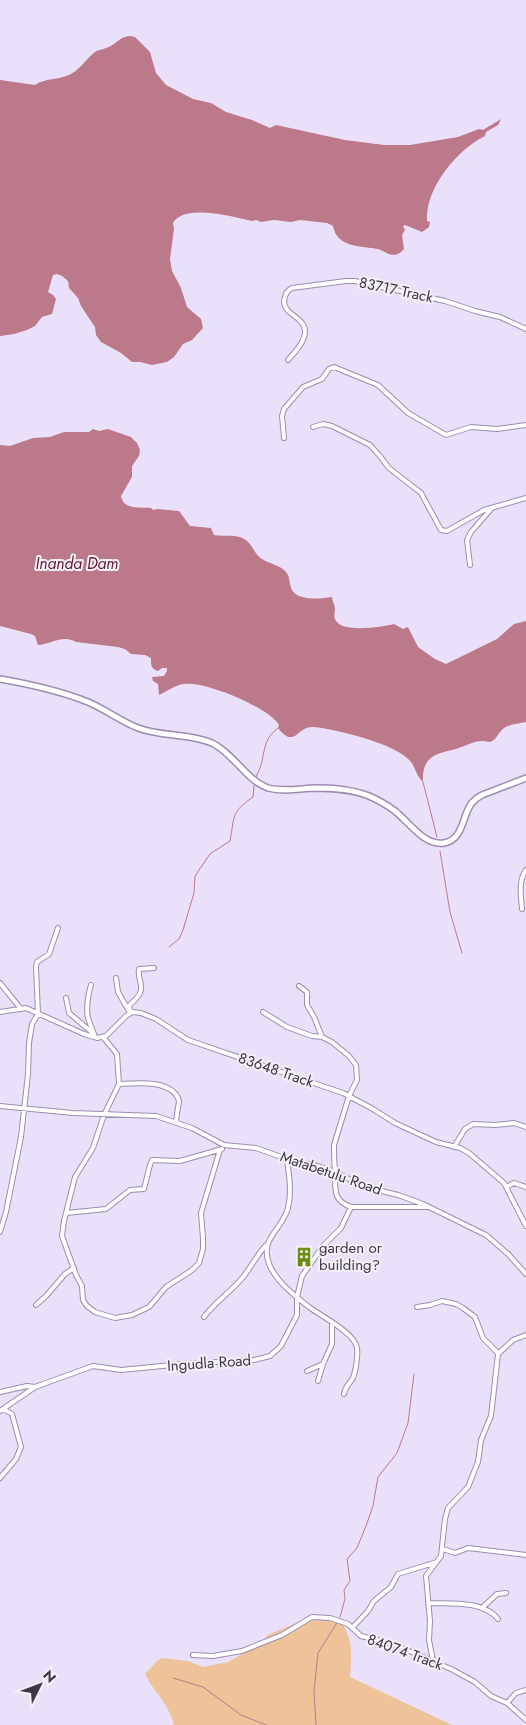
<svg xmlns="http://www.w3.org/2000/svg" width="526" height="1725" font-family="Jost,sans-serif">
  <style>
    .green { fill: #eec39a }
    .water { fill: #bc7989 }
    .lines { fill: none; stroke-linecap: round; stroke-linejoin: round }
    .stream { stroke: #bc7989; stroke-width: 1 }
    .street-casing { stroke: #9d8bb3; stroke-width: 6 }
    .secondary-casing { stroke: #9d8bb3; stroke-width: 8 }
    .street { stroke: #fff; stroke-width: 4 }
    .secondary { stroke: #fff; stroke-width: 5 }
    .labels { text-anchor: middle; stroke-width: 4; stroke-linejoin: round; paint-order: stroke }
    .street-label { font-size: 15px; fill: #3e3647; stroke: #f4f1f9 }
    .poi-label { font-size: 15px; fill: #3e3647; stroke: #f4f1f9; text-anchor: start }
    .water-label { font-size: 16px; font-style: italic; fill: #681732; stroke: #f4f1f9 }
  </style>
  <rect width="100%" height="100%" fill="#ebe0fa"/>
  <!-- green -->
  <path class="green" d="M 310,1617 L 341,1620 C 353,1643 352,1652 350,1677 L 452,1725 L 174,1725 C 168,1702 155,1694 145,1674 L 156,1662 L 161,1658 L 188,1661 L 203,1667 L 228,1662 L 256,1646 L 268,1635 Z"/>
  <!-- water -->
  <path class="water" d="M 130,36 L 135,37 L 150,52 L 156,73 L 166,85 L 193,99 L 211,103 L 226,112 L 252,120 L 270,128 L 276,125 L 345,140 L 384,145 L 410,145 L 458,137 L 479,129 L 483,130 L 501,119 L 498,125 L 486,132 L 485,136 C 457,150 425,188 427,221 L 430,222 L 429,227 L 422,232 L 405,225 L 403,226 L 405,230 L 402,235 L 404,249 C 402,251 400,253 398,254 C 391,257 384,251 378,249 C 362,246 337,248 333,226 L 327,223 L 300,220 L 291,222 L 274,220 L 261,222 L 256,220 L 252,221 C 234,217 184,203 173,223 L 174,229 L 170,259 L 172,271 L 181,288 L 187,307 L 201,319 L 203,328 L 192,340 L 183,344 L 174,357 L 167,362 L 152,365 L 140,362 L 132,362 L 121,353 L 101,342 L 96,335 L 95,327 L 81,306 L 78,298 L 69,288 L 68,281 L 62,276 L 57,274 L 53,275 L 48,292 L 53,295 L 56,299 L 52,314 L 42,317 L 35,326 L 27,330 L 14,334 L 0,336 L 0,80 L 35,85 C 45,78 58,80 69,75 C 80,70 86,59 95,52 C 99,49 103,50 106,48 C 118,44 118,37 130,36 Z
    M 93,429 L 99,431 L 108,429 L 131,437 L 137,443 L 140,450 L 139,456 L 132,466 L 132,477 L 121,496 C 123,510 140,507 151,508 L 153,510 L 157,509 L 179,511 L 190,526 L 211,528 L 214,535 C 226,537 238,533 247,541 C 253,546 255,555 262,559 C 268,563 282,566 286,572 C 290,576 289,584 292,590 C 298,601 321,599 332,597 C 332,601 335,605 335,609 C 335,614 333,616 336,621 C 344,633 382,627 394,624 L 403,629 L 408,627 L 418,647 L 435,659 L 446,664 L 497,639 L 514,624 L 526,621 L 526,722 C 518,724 506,724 501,731 C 497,735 496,740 490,742 C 489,742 484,741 482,741 C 474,741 465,746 456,749 C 435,754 422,756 423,782 C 416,775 416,769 411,762 C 398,744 335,729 314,727 C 297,725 295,750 278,728 L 279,725 C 268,707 205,681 184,684 C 176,685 167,691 159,695 L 158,684 L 153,681 L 152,677 L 164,676 L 167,671 L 167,668 L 162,668 L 158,671 C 151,669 151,665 151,658 L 145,655 L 131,654 L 125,649 L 118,647 L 76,642 C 62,634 50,645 38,645 L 35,636 L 31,634 L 0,626 L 0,445 L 10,446 L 33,438 L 50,437 L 64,432 L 89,432 Z"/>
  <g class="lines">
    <!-- stream -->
    <path class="stream" d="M 256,777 C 258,772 261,767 262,761 C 265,747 265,738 278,728
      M 423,782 L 437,837
      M 440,851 L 450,912 L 462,953
      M 169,947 L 179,939 L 183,930 L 194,893 L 195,876 L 210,854 L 230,841 C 235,816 230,813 253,797 L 254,786
      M 340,1617 L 345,1599 L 344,1590 L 350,1581 L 347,1559 L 357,1548 L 366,1526 L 373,1506 L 378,1477 L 397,1453 L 408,1423 L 414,1374
      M 173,1678 L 203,1687 L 241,1715 L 266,1725
      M 316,1725 L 314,1691 L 318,1653 L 338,1621"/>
    <defs>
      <path id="street" d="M 288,360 C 295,352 305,342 305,331 C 305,316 279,314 285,297 C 286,292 288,290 292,288 L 346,281 L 355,281 L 445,301 L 475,311 L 500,317 L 526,329
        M 313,427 L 323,424 L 332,426 L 370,445 L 379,455 L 389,468 L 421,493 L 441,530 L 447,531 L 484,510 L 526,498
        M 284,438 L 282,416 L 284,409 L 303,387 L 322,379 L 329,369 L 334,367 L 378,385 L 408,413 L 446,435 L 471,427 L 497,429 L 526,425
        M 470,565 L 467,540 L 471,532 L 492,508
        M 522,909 C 521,897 518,881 526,870
        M 116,978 L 118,992 L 129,1011
        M 0,983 L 21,1009
        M 91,985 C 88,994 86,1008 88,1018 C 90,1024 93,1031 95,1037
        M 299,986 L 307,992 L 307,1005 L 314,1017 L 322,1037
        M 66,998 L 69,1013 L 94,1034
        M 0,1012 L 26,1008 L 84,1034 L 97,1038 L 106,1036 L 126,1016 L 132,1012 L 141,1013 L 156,1019 L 188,1040 L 343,1093 L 373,1109 L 395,1123 L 436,1142 L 460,1148 L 469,1153 L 504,1183 L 526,1226
        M 131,1013 L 129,1006 C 132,1002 138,998 140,993 C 144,986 137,977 139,969 L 154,968
        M 103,1037 L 117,1054 L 119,1084 L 104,1115 L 93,1148 L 75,1177 L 64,1221 L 62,1236 L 76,1275 L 82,1286 L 83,1300 L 87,1306 L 95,1312 L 115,1318 L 132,1315 L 149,1307 L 166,1287 L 192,1270 L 199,1263 L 203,1249 L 203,1238 L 201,1213 L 220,1150
        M 119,1084 C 136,1083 173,1079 179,1101 L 176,1121
        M 0,1106 L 73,1113 L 156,1116 L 192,1128 L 224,1145 L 256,1148 L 287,1159 L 321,1167 L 335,1172 L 365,1187 L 398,1195 L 423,1204 L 486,1235 L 508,1254 L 526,1274
        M 454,1147 L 465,1129 L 473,1124 L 495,1125 L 514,1123 L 526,1127
        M 287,1159 C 289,1175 292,1192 288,1208 C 282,1231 258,1238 270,1266 C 277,1282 295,1296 309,1307 C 321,1316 355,1333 357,1348 C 358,1356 356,1370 353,1378 C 349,1384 345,1387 344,1394
        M 506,1187 L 514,1183 L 526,1187
        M 351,1207 L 427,1207
        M 66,1213 L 106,1209 L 130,1190 L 144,1189 L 150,1165 L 152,1160 L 180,1161 L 222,1149
        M 0,1232 L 6,1212 L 21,1137 L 28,1074 L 29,1043 L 32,1024 L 38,1014 L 36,967 L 37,962 L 49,954 L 58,928
        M 36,1305 L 46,1296 L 65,1274 L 74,1268
        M 417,1307 L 430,1305 L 442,1301 L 456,1304 L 463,1308 L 475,1317 L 483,1338 L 498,1353
        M 204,1317 C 215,1302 231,1292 243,1277 C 251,1267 257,1255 266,1245
        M 307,1371 L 323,1364
        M 318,1381 L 323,1364 L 332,1344 L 332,1322
        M 0,1392 L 27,1386 L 35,1387
        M 0,1411 L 35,1387 L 93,1366 L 121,1370 L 183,1364 L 254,1360 L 270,1356 L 281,1346 L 297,1315 L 297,1297 L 302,1276 L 323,1246 L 341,1228 L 351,1207 C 331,1200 336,1187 335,1170 C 334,1161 334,1153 334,1145 L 349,1096 L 357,1080 L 356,1065 L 349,1056 L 332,1042 L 322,1037 L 312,1036 L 287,1027 L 263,1012
        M 0,1478 L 16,1459 L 21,1447 L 12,1414 L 3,1409
        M 443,1549 L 455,1553 L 468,1548 L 526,1555
        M 428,1603 C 450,1604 483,1600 498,1619
        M 482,1608 L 497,1594 L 506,1593
        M 352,1628 L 368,1611 L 374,1601 L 391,1587 L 398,1574 L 437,1562
        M 193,1655 L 213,1656 L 242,1651 L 282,1635 L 312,1617 L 330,1618 L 348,1624 L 361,1636 L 393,1644 L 451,1669 L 475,1682 L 491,1696 L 507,1703 L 526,1720
        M 433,1661 L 429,1640 L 430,1621 L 426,1576 L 441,1556 L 445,1519 L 448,1508 L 468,1487 L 478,1462 L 481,1440 L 491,1416 L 498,1354 L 513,1340 L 526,1335
        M 507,1703 L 516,1693 L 526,1690"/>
      <path id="secondary" d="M 0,679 C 29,684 60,691 88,702 C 105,709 120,721 138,728 C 162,737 189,733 212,743 C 233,753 247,781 268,788 C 283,792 298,789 313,788 C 333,788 351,789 369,796 C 378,800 387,805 395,811 C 409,822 424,846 444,843 C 463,840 462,817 471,804 C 474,800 478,797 482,795 L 526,778"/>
    </defs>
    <!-- street casing -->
    <use href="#street" class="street-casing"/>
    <!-- secondary casing -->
    <use href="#secondary" class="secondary-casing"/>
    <!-- street -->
    <use href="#street" class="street"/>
    <!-- secondary -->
    <use href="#secondary" class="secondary"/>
  </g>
  <!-- icons -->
  <defs>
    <symbol id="building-bare" viewBox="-9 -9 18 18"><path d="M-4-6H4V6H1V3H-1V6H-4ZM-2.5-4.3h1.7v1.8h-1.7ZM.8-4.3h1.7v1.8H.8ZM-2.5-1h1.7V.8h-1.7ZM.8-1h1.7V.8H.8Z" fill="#6a8c10" stroke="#f4f1f9" stroke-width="2.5" paint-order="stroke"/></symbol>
  </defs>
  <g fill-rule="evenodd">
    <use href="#building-bare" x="290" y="1243" width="28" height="28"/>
  </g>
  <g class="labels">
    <!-- street labels -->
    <g class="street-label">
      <text transform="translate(396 290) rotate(12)" y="5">83717 Track</text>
      <text transform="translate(276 1070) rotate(19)" y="5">83648 Track</text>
      <text transform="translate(331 1173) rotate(19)" y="5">Matabetulu Road</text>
      <text transform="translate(209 1363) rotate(-4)" y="5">Ingudla Road</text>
      <text transform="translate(405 1652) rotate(20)" y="5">84074 Track</text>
    </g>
    <!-- poi labels -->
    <g class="poi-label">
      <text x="319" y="1253">garden or<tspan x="319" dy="17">building?</tspan></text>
    </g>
    <!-- water labels -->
    <g class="water-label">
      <text x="77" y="569">Inanda Dam</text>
    </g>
  </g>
  <!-- north arrow -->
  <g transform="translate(40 1685) rotate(48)" stroke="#f4f1f9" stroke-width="4" paint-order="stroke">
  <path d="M0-4L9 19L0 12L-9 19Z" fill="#3e3647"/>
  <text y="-8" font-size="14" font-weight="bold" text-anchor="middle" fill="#3e3647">N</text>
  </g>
</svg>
